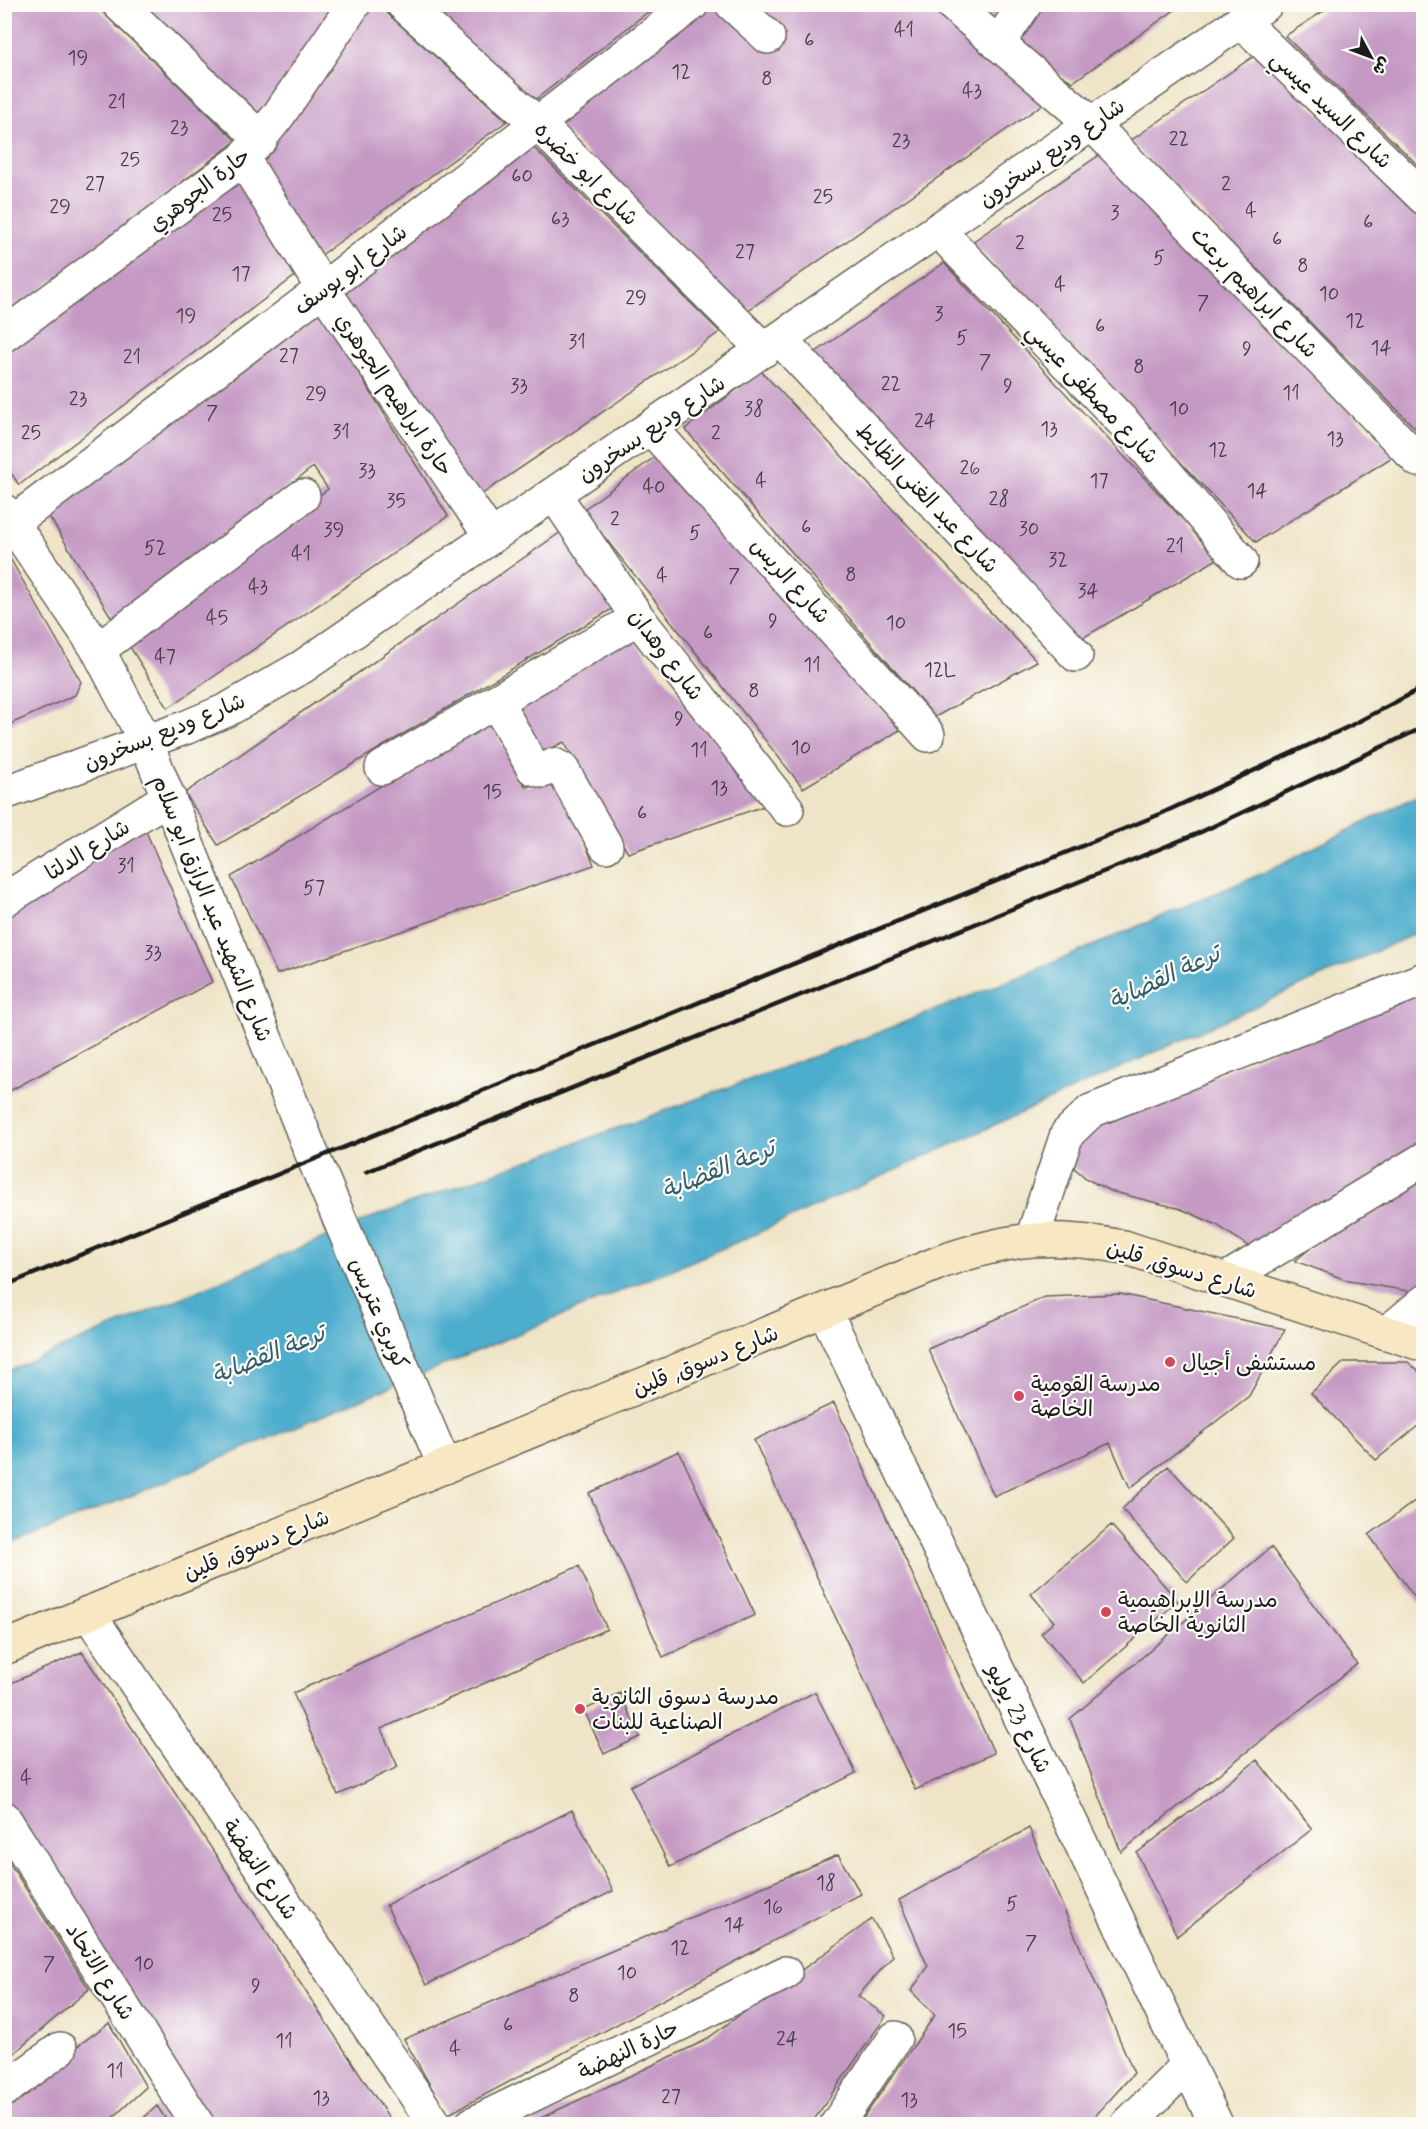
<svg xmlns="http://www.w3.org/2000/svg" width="1428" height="2129" font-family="Mynerve,'Playpen Sans Arabic',sans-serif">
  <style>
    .water { fill: #4eadcd; stroke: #356474; stroke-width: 1.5 }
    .building { fill: #c499c4 }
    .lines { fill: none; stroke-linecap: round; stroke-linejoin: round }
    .minor-casing { stroke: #666258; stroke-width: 36 }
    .tertiary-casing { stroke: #666258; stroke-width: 36 }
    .secondary-casing { stroke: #666258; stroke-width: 36 }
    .minor { stroke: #fff; stroke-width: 33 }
    .tertiary { stroke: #fff; stroke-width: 33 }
    .secondary { stroke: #f8e7c3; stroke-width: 33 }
    .rail { stroke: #1c1c1c; stroke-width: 4.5 }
    .poi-dot { fill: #d1495b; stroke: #fdfcf7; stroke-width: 2 }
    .labels { text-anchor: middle; stroke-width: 4.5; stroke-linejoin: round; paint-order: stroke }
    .number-label { font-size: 20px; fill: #463b46 }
    .street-label { font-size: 22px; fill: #1c1c1c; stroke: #fdfcf7 }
    .poi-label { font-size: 22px; fill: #1c1c1c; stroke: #fdfcf7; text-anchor: start }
    .water-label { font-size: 24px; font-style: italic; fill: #325d6c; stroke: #fdfcf7 }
  </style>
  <rect width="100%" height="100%" fill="#fdfcf7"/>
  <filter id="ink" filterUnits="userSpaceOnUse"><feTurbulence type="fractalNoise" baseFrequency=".0167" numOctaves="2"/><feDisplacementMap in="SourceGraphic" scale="12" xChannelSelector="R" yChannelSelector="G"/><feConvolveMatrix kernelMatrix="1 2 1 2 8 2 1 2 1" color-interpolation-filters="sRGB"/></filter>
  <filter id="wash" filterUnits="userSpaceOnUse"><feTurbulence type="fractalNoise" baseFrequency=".008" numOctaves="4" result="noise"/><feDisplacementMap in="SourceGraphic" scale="24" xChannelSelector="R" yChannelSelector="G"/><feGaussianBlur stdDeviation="1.35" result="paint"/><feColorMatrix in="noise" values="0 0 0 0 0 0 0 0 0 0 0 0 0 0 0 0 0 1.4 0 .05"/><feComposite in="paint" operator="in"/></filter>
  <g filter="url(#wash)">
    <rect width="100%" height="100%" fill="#efe4c7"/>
    <!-- water -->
    <path class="water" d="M 1423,793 L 1423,930 L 740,1241 L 138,1493 L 5,1546 L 5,1372 L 373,1217 L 880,1032 L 1038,969 L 1263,873 Z"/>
    <g id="blocks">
      <!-- building -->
      <path class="building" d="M 4,4 L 94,4 L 236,141 L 4,318 Z
        M 137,4 L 342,4 L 258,122 Z
        M 374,4 L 377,4 L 507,121 L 313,261 L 256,162 Z
        M 412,4 L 658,4 L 527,106 Z
        M 708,4 L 716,4 L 773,53 L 785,42 L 747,4 L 933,4 L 1046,102 L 744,313 L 556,122 Z
        M 975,4 L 1014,4 L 999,27 Z
        M 1044,4 L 1183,4 L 1073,82 L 1015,48 Z
        M 1334,4 L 1424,4 L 1424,171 L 1285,36 Z
        M 1257,54 L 1424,215 L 1424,437 L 1130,141 Z
        M 529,143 L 720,332 L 472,501 L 333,290 Z
        M 1101,154 L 1394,456 L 1256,542 L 972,242 Z
        M 242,171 L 299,273 L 19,485 L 4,463 L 4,351 Z
        M 944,263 L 1219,558 L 1069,646 L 803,361 Z
        M 315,303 L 448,516 L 168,708 L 127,642 L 328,489 L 313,467 L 113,620 L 42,505 Z
        M 761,371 L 1037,661 L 935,717 L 685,429 Z
        M 660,453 L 900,730 L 803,788 L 583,510 Z
        M 561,532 L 617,606 L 218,845 L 185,793 Z
        M 4,548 L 81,682 L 75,695 L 4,727 Z
        M 630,635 L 767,805 L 628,853 L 564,742 L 538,755 L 511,707 Z
        M 489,720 L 526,787 L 547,780 L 567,798 L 594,865 L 277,974 L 231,877 Z
        M 140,818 L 212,982 L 4,1094 L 4,903 Z
        M 1424,987 L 1424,1146 L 1262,1241 L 1248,1246 L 1217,1225 L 1181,1209 L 1110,1191 L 1087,1179 L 1073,1167 L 1074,1135 Z
        M 1424,1170 L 1424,1284 L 1414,1292 L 1349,1281 L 1295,1261 L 1350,1215 Z
        M 1120,1294 L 1285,1329 L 1249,1396 L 1130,1488 L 1110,1443 L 994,1496 L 928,1349 L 1045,1297 Z
        M 1344,1362 L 1408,1362 L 1424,1376 L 1424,1421 L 1376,1460 L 1311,1393 Z
        M 834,1403 L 994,1753 L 915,1790 L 754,1440 Z
        M 679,1451 L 755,1615 L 663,1657 L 589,1493 Z
        M 1168,1466 L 1234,1538 L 1187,1582 L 1122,1509 Z
        M 1424,1494 L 1424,1610 L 1369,1535 Z
        M 1111,1525 L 1178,1601 L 1084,1683 L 1041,1633 L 1054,1622 L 1031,1594 Z
        M 1271,1547 L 1357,1664 L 1121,1852 L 1070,1719 Z
        M 579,1566 L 607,1629 L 381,1729 L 398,1767 L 338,1795 L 293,1693 Z
        M 82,1652 L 393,2124 L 209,2124 L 4,1797 L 4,1686 Z
        M 815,1692 L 856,1773 L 670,1867 L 630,1786 Z
        M 620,1693 L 640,1737 L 604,1754 L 584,1710 Z
        M 1257,1760 L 1312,1829 L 1177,1936 L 1137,1853 Z
        M 572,1810 L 613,1891 L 426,1985 L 386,1905 Z
        M 1029,1828 L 1134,2073 L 1088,2124 L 859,2124 L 935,2015 L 911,1991 L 928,1967 L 899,1900 Z
        M 4,1854 L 89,1989 L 4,2062 Z
        M 838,1855 L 861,1894 L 447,2115 L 404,2039 Z
        M 872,1919 L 893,1956 L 858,1996 L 886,2016 L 811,2124 L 528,2124 L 704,2041 Z
        M 109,2023 L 146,2087 L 106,2124 L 4,2124 L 4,2100 Z
        M 157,2106 L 169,2124 L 137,2124 Z"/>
    </g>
  </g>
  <g filter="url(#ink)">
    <use href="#blocks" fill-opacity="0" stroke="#666258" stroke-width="1.5"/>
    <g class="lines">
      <defs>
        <path id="minor" d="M 119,4 L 261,139
          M 403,4 L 538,124 L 764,350
          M 732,4 L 768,37
          M 952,4 L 1092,124 L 1418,460
          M 1241,21 L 1424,198
          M 998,44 L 1025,4
          M 243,159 L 323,289 L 491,537
          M 938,230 L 1125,424 L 1241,561
          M 4,335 L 243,159 L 278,116 L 354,4
          M 780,339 L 1076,655
          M 651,428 L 928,735
          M 554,494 L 638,618 L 787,809
          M 4,511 L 98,650 L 146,742 L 314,1159 L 445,1467
          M 4,529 L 323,289 L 692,4
          M 98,650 L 303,496
          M 496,701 L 533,768 L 543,771 L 554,765 L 562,769 L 606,846
          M 382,768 L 638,618
          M 4,900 L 169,797
          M 1032,1239 L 1067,1134 L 1091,1111 L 1424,979
          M 1225,1280 L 1424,1159
          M 825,1311 L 1216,2124
          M 1387,1333 L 1424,1302
          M 88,1613 L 435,2124
          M 4,1818 L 197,2124
          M 4,2090 L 60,2049
          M 472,2124 L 785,1973
          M 837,2124 L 895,2038
          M 1128,2124 L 1187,2066"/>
        <path id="tertiary" d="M 4,793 L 187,727 L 227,710 L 302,667 L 1266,4"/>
        <path id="secondary" d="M 4,1648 L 943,1261 C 1014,1237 1050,1234 1124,1247 L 1424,1345"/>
      </defs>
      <!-- minor casing -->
      <use href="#minor" class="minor-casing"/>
      <!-- tertiary casing -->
      <use href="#tertiary" class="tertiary-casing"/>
      <!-- secondary casing -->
      <use href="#secondary" class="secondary-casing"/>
      <!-- minor -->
      <use href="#minor" class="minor"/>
      <!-- tertiary -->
      <use href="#tertiary" class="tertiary"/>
      <!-- secondary -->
      <use href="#secondary" class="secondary"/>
      <!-- rail -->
      <path class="rail" d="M 366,1172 L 1201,832 L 1424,727
        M 4,1286 L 1158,815 L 1350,726 L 1424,687"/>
    </g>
  </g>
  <!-- markers -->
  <g class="poi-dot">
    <circle cx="1170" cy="1362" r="6"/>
    <circle cx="1019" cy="1396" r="6"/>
    <circle cx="1106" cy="1612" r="6"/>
    <circle cx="580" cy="1709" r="6"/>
  </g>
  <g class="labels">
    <!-- number labels -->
    <g class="number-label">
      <text x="904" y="36">41</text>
      <text x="809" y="46">6</text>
      <text x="78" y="64">19</text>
      <text x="681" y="78">12</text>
      <text x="767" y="85">8</text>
      <text x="972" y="97">43</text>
      <text x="117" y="108">21</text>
      <text x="179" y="134">23</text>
      <text x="1179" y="145">22</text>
      <text x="901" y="147">23</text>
      <text x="130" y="166">25</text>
      <text x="522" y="182">60</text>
      <text x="95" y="190">27</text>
      <text x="1226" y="190">2</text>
      <text x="823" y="203">25</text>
      <text x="60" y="213">29</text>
      <text x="1251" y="217">4</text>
      <text x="1115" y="219">3</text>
      <text x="222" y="221">25</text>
      <text x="560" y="225">63</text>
      <text x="1368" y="228">6</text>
      <text x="1277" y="245">6</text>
      <text x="1020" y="249">2</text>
      <text x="745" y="258">27</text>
      <text x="1159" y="264">5</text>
      <text x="1303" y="272">8</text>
      <text x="241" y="280">17</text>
      <text x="1060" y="291">4</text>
      <text x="1329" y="300">10</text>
      <text x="636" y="304">29</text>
      <text x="1203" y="309">7</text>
      <text x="939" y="320">3</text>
      <text x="186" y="322">19</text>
      <text x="1355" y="327">12</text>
      <text x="1100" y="332">6</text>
      <text x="962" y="344">5</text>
      <text x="577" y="348">31</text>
      <text x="1381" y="354">14</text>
      <text x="1247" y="355">9</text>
      <text x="289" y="362">27</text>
      <text x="132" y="363">21</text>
      <text x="985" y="368">7</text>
      <text x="1139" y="373">8</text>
      <text x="891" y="390">22</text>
      <text x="519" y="392">33</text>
      <text x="1008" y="392">9</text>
      <text x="1291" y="399">11</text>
      <text x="316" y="400">29</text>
      <text x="78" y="405">23</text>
      <text x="754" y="415">38</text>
      <text x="1179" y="415">10</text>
      <text x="212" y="419">7</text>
      <text x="925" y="427">24</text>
      <text x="1049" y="435">13</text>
      <text x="341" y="438">31</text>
      <text x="31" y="439">25</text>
      <text x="716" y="439">2</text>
      <text x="1335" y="445">13</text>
      <text x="1218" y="456">12</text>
      <text x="970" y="474">26</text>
      <text x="367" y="477">33</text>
      <text x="761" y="487">4</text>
      <text x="1099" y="487">17</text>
      <text x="654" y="493">40</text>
      <text x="1257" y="497">14</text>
      <text x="999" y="505">28</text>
      <text x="396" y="507">35</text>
      <text x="615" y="525">2</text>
      <text x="806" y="533">6</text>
      <text x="1029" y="535">30</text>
      <text x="334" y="536">39</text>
      <text x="695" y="539">5</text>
      <text x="1175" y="552">21</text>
      <text x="155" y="554">52</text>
      <text x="301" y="560">41</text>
      <text x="1058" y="566">32</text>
      <text x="851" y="581">8</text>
      <text x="662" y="582">4</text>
      <text x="734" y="582">7</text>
      <text x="258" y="593">43</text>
      <text x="1088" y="597">34</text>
      <text x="217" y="624">45</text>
      <text x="773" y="627">9</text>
      <text x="896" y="629">10</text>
      <text x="708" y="639">6</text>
      <text x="165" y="663">47</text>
      <text x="812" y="671">11</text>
      <text x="940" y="676">12L</text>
      <text x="754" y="697">8</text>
      <text x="679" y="725">9</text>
      <text x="801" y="754">10</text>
      <text x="699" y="756">11</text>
      <text x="719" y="794">13</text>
      <text x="492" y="798">15</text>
      <text x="642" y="819">6</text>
      <text x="126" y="872">31</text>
      <text x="314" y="894">57</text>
      <text x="153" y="959">33</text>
      <text x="26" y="1784">4</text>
      <text x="826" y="1889">18</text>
      <text x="1012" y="1910">5</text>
      <text x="773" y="1913">16</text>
      <text x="734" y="1931">14</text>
      <text x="1031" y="1949">7</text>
      <text x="680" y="1954">12</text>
      <text x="49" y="1970">7</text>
      <text x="144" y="1970">10</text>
      <text x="627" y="1979">10</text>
      <text x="256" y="1992">9</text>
      <text x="574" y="2002">8</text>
      <text x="508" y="2031">6</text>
      <text x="957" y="2037">15</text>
      <text x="787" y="2045">24</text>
      <text x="284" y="2047">11</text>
      <text x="455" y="2055">4</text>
      <text x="115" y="2077">11</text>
      <text x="671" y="2103">27</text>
      <text x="321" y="2104">13</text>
      <text x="909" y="2106">13</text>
    </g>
    <!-- street labels -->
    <g class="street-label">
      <text transform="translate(1332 109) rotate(44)" y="8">شارع السيد عيسي</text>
      <text transform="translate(1051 152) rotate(-35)" y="8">شارع وديع بسخرون</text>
      <text transform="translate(587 173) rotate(45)" y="8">شارع ابو خضره</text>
      <text transform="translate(199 189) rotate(-38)" y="8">حارة الجوهري</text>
      <text transform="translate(350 269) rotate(-37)" y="8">شارع ابو يوسف</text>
      <text transform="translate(1255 292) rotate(46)" y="8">شارع ابراهيم برعث</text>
      <text transform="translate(1093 393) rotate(47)" y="8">شارع مصطفى عيسي</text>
      <text transform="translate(395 394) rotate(56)" y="8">حارة ابراهيم الجوهري</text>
      <text transform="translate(651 428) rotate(-34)" y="8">شارع وديع بسخرون</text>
      <text transform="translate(928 497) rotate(47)" y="8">شارع عبد الغنى الظايط</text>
      <text transform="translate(791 580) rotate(48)" y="8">شارع الريس</text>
      <text transform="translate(667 654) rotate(53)" y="8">شارع وهدان</text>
      <text transform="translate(164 731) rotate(-22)" y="8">شارع وديع بسخرون</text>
      <text transform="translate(87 849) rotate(-32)" y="8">شارع الدلتا</text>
      <text transform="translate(213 908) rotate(68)" y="8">شارع الشهيد عبد الرازق ابو سلام</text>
      <text transform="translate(1182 1268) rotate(17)" y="8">شارع دسوق, قلين</text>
      <text transform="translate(380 1313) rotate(67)" y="8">كوبري عتريس</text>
      <text transform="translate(705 1360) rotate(-22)" y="8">شارع دسوق, قلين</text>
      <text transform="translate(256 1544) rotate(-22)" y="8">شارع دسوق, قلين</text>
      <text transform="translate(1020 1718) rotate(64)" y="8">شارع 23 يوليو</text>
      <text transform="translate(261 1869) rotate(56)" y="8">شارع النهضة</text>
      <text transform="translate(101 1971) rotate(58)" y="8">شارع الاتحاد</text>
      <text transform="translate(628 2049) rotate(-26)" y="8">حارة النهضة</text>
    </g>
    <!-- poi labels -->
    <g class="poi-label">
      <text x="1182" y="1370">مستشفى أجيال</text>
      <text x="1031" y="1391">مدرسة القومية<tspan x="1031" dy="25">الخاصة</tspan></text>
      <text x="1118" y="1607">مدرسة الإبراهيمية<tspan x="1118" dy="25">الثانوية الخاصة</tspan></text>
      <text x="592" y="1704">مدرسة دسوق الثانوية<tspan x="592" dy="25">الصناعية للبنات</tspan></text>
    </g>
    <!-- water labels -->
    <g class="water-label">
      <text transform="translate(1164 977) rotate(-25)" y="8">ترعة القضابة</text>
      <text transform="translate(718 1169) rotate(-22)" y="8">ترعة القضابة</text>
      <text transform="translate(268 1354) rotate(-22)" y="8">ترعة القضابة</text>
    </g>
  </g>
  <!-- margin -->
  <rect width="1428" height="2129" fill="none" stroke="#fdfcf7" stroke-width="24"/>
  <!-- north arrow -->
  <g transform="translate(1371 57) rotate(131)" stroke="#fdfcf7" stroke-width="4.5" paint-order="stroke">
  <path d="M0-4.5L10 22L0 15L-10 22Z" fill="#1c1c1c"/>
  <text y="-9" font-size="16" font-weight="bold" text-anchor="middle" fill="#1c1c1c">ش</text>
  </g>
</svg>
